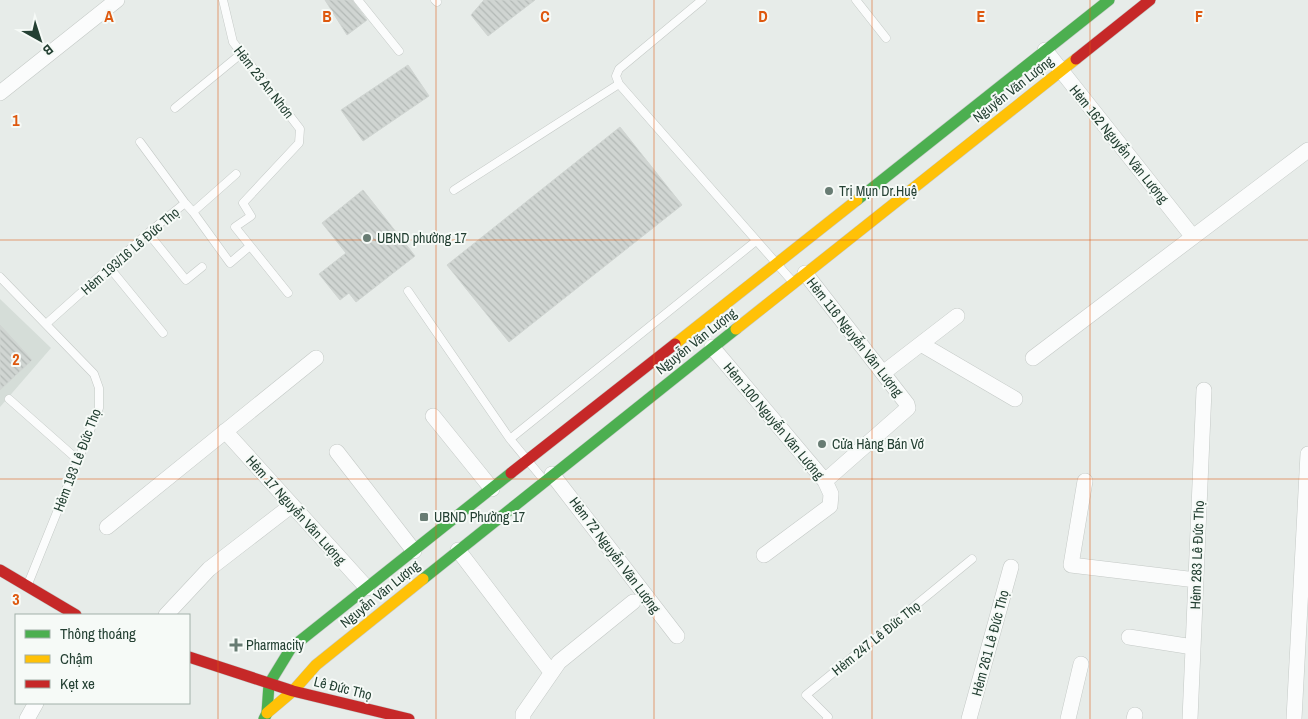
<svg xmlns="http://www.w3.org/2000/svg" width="1308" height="719" font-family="'Archivo Narrow',sans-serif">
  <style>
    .built { fill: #d5ddd8 }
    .building { fill: url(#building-back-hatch); stroke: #d0d5d2 }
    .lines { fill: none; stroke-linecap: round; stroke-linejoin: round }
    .lane-casing { stroke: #c4c9c6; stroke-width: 9 }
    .street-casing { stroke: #c4c9c6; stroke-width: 16 }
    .fast-casing { stroke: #c3c9c6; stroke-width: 12 }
    .slow-casing { stroke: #c3c9c6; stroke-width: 12 }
    .jam-casing { stroke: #c3c9c6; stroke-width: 12 }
    .lane { stroke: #fbfcfc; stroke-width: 8 }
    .street { stroke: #fbfcfc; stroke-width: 15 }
    .fast { stroke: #4caf50; stroke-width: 11 }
    .slow { stroke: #ffc107; stroke-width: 11 }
    .jam { stroke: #c62828; stroke-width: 11 }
    .grid { fill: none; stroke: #de580e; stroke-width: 1; stroke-opacity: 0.55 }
    .poi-dot { fill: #687c73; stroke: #f6faf7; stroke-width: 2 }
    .labels { text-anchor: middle; stroke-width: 4; stroke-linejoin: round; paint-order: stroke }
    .street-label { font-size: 14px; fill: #244033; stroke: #f6faf7 }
    .poi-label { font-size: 14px; fill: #244033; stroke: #f6faf7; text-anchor: start }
    .grid-label { font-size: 16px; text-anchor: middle; font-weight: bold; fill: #de580e; stroke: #f6faf7; stroke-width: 4; stroke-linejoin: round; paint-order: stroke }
  </style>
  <defs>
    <pattern id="building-back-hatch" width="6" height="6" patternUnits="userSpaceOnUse" patternTransform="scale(1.25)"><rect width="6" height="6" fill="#d0d5d2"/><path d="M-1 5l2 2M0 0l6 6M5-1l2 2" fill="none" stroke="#b2b8b5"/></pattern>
  </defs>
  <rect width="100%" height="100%" fill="#e7ece9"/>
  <!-- built -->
  <path class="built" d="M 0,299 L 51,348 L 0,407 Z"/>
  <!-- building -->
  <path class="building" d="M 325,0 L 352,0 L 367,20 L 347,35 Z
    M 484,0 L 535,0 L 488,36 L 471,15 Z
    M 408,65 L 429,96 L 363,141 L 341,110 Z
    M 620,127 L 682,205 L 509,342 L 447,265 Z
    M 363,190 L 415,256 L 356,302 L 349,293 L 340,300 L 319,274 L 346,253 L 322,223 Z
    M 0,325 L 32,360 L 0,390 Z"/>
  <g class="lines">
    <defs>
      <path id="lane" d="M 223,0 L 233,42 L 300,129 L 299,143 L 243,203 L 251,216 L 235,227 L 288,293
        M 358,0 L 399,51
        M 435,0 L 437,2
        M 702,0 L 619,69 L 616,76 L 619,84 L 792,281
        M 856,0 L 886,38
        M 175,108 L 242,53
        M 140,142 L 185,203
        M 454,190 L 619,84
        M 193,212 L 230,263 L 250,246
        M 148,233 L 186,280 L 202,267
        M 109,267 L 163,333
        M 0,277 L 94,374 L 99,388 L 99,408 L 28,584
        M 408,291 L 510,439 L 543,479
        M 46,324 L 148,233 L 185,203 L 193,212 L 236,174
        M 9,399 L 78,460
        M 510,439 L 756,241
        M 827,719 L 828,717 L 806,695 L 972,559"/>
      <path id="street" d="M 1045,50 L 1193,237
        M 0,93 L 117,0
        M 805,273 L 907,404 L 908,408 L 825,481
        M 921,344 L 1015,399
        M 712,347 L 825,481 L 831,494 L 830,506 L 764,555
        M 1033,358 L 1308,150
        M 883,373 L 957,316
        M 433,416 L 492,489
        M 225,431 L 367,588
        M 337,452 L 414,551
        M 552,474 L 677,636
        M 1085,481 L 1071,565 L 1196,580
        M 107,527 L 316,358
        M 458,550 L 551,672
        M 166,615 L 209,569 L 292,505
        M 1129,637 L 1193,647
        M 27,719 L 36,703
        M 523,719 L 523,714 L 559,662 L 633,602
        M 969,719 L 1011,567
        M 1068,719 L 1081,664
        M 1134,719 L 1135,715
        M 1190,719 L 1204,390
        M 1294,719 L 1308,454"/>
      <path id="fast" d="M 857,200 L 1109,0
        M 423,579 L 736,329
        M 264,719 L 267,713 L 269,684 L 291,648 L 511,473"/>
      <path id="slow" d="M 736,329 L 1076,59
        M 675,344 L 857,200
        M 267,713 L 293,691 L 316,665 L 423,579"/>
      <path id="jam" d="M 1076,59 L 1150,0
        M 511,473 L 675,344
        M 0,570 L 76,615
        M 189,657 L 293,691 L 409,719"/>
    </defs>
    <!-- lane casing -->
    <use href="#lane" class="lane-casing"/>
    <!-- street casing -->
    <use href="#street" class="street-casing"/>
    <!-- fast casing -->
    <use href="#fast" class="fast-casing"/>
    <!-- slow casing -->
    <use href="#slow" class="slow-casing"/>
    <!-- jam casing -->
    <use href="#jam" class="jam-casing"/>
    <!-- lane -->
    <use href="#lane" class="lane"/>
    <!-- street -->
    <use href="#street" class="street"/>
    <!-- fast -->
    <use href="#fast" class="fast"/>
    <!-- slow -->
    <use href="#slow" class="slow"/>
    <!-- jam -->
    <use href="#jam" class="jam"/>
  </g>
  <!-- grid -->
  <path class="grid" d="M 218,0 L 218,719M 436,0 L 436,719M 654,0 L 654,719M 872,0 L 872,719M 1090,0 L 1090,719M 0,240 L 1308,240M 0,479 L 1308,479"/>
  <!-- markers -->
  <g class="poi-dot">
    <circle cx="829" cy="191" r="5"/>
    <circle cx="367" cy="238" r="5"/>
    <circle cx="822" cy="444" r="5"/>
    <rect x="419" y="512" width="10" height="10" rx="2.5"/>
    <path d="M233.5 637.5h5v5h5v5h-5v5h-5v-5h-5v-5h5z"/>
  </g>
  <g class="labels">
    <!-- street labels -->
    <g class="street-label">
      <text transform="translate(264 82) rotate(52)" y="5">Hẻm 23 An Nhơn</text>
      <text transform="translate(1013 89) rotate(-38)" y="5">Nguyễn Văn Lượng</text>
      <text transform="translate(1119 144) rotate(51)" y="5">Hẻm 162 Nguyễn Văn Lượng</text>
      <text transform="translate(130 251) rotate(-41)" y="5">Hẻm 193/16 Lê Đức Thọ</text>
      <text transform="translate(855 337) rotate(52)" y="5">Hẻm 116 Nguyễn Văn Lượng</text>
      <text transform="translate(696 341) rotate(-38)" y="5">Nguyễn Văn Lượng</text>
      <text transform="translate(774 421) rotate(50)" y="5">Hẻm 100 Nguyễn Văn Lượng</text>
      <text transform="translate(77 460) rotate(-69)" y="5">Hẻm 193 Lê Đức Thọ</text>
      <text transform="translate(296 510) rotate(48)" y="5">Hẻm 17 Nguyễn Văn Lượng</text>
      <text transform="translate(615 555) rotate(53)" y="5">Hẻm 72 Nguyễn Văn Lượng</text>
      <text transform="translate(1197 555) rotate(-88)" y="5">Hẻm 283 Lê Đức Thọ</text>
      <text transform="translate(380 594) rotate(-39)" y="5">Nguyễn Văn Lượng</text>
      <text transform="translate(876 638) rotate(-39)" y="5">Hẻm 247 Lê Đức Thọ</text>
      <text transform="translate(990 643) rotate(-75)" y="5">Hẻm 261 Lê Đức Thọ</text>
      <text transform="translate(343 688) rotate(14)" y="5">Lê Đức Thọ</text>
    </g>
    <!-- poi labels -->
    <g class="poi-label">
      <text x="839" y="196">Trị Mụn Dr.Huệ</text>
      <text x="377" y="243">UBND phường 17</text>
      <text x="832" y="449">Cửa Hàng Bán Vớ</text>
      <text x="434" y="522">UBND Phường 17</text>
      <text x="246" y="650">Pharmacity</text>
    </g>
  </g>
  <g class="grid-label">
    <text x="109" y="22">A</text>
    <text x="327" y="22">B</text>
    <text x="545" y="22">C</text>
    <text x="763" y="22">D</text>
    <text x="981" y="22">E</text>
    <text x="1199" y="22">F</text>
    <text x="16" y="126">1</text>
    <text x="16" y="365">2</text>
    <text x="16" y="605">3</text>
  </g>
  <!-- legend -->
  <rect x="15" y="614" width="175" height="90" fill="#f6faf7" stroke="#a2b0a9"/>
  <rect x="25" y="630" width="25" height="8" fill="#4caf50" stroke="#a2b0a9"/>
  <text x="60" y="639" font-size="15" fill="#244033">Thông thoáng</text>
  <rect x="25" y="655" width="25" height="8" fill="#ffc107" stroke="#a2b0a9"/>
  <text x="60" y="664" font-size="15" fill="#244033">Chậm</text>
  <rect x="25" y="680" width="25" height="8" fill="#c62828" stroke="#a2b0a9"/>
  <text x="60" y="689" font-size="15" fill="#244033">Kẹt xe</text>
  <!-- north arrow -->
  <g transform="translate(40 40) rotate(141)" stroke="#f6faf7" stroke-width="4" paint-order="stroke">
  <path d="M0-4L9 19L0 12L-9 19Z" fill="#244033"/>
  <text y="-8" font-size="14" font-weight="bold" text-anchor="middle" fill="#244033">B</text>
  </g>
</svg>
